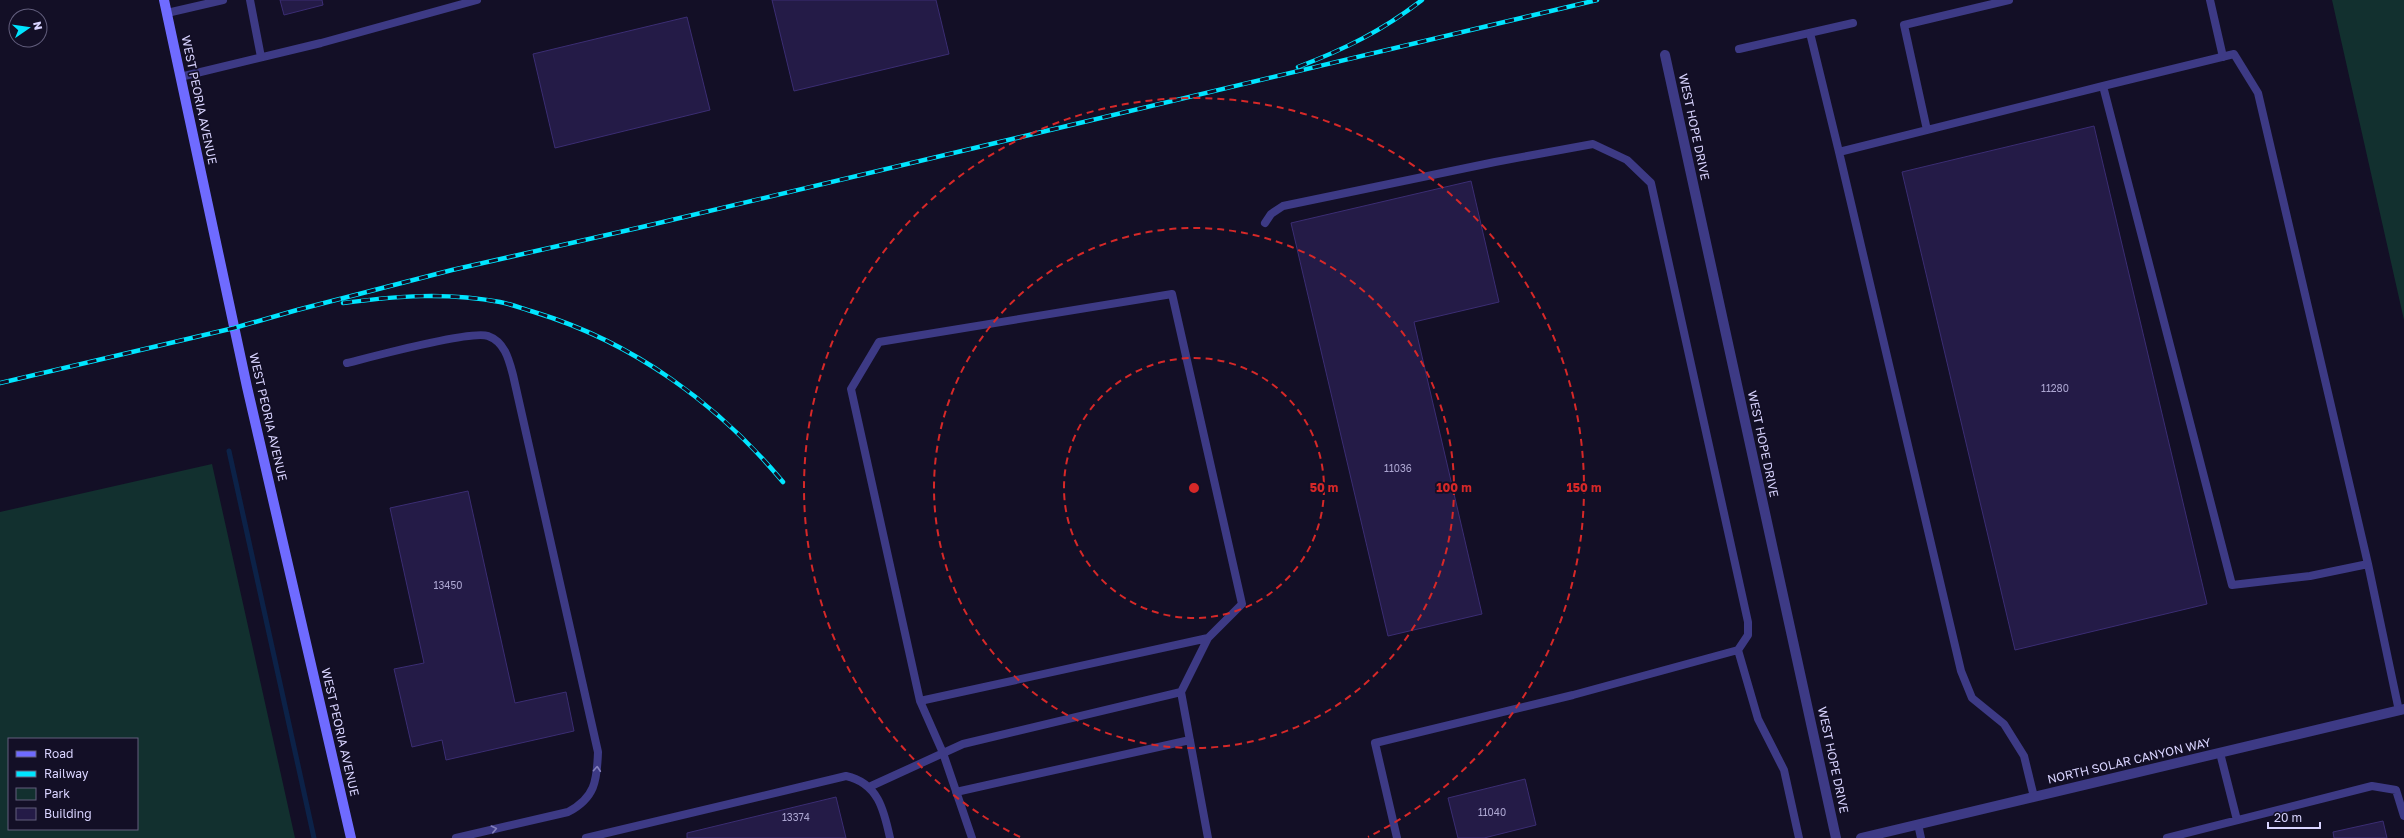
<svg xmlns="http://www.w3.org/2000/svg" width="2404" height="838" font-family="'Golos Text',sans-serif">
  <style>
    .green { fill: #12302f; fill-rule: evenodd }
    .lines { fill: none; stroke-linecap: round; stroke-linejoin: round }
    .stream { stroke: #0c2248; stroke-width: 5 }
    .building { fill: #241b47; stroke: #3b2d73 }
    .lane { stroke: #3d3a85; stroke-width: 8 }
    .street { stroke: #3d3a85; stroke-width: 10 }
    .secondary { stroke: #6f6bff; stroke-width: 10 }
    .rail-casing { stroke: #00e5ff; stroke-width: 4.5 }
    .rail { stroke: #130f26; stroke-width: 3; stroke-dasharray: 9; stroke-linecap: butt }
    .oneway { stroke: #837fbc }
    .ring { fill: none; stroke: #d62828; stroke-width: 2; stroke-dasharray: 7 5 }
    .labels { text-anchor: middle; stroke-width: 3.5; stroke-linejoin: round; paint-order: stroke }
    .number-label { font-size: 10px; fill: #aca6d1 }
    .street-label { font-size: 12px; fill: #d9d4ff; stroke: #130f26 }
    .centre { fill: #d62828; stroke: #130f26; stroke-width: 2 }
    .ring-label { font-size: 12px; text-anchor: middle; font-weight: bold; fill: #d62828; stroke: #130f26; stroke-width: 3.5; stroke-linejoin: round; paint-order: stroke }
  </style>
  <rect width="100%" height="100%" fill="#130f26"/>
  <!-- green -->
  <path class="green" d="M 2332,0 L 2404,0 L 2404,320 Z
    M 212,464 L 295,838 L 0,838 L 0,512 ZM 9,739 L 137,739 L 137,829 L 9,829 Z"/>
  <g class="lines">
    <!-- stream -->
    <path class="stream" d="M 229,451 L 314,838"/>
  </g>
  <!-- building -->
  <path class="building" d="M 280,0 L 322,0 L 323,5 L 284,15 Z
    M 772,0 L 936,0 L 949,54 L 794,91 Z
    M 687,17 L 710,110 L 555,148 L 533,54 Z
    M 2094,126 L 2207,604 L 2015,650 L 1902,172 Z
    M 1471,181 L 1499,302 L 1414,322 L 1482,614 L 1388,636 L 1291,223 Z
    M 468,491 L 515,703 L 566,692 L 574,731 L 446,760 L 442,740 L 412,747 L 394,669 L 424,663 L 390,508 Z
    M 1525,779 L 1536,825 L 1484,838 L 1458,838 L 1448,798 Z
    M 836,797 L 846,838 L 687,838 L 687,833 Z
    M 2383,821 L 2387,838 L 2334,838 L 2333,832 Z"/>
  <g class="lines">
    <!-- lane -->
    <path class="lane" d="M 250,0 L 261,57
      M 2210,0 L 2223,57
      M 167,13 L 223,0
      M 1810,33 L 1839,152
      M 1739,49 L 1853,23
      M 180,77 L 321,43 L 477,0
      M 1927,130 L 1904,25 L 2009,0
      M 1265,223 L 1271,214 L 1283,206 L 1495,162 L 1593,144 L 1627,160 L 1651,183 L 1748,622 L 1748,635 L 1738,650 L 1573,695 L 1375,743 L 1397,838
      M 347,363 C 371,357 471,330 488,336 C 505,342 509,360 513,375 L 598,752 C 597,781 595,798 568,812 L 456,838
      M 2368,564 L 2310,576 L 2232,585 L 2103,86 L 2234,54 L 2258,93 L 2368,564 L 2399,711
      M 1738,650 L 1758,719 L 1784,770 L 1799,838
      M 1181,692 L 1208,638
      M 920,701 L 1208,638 L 1242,604 L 1172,294 L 879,342 L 851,389 L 920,701 L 943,753 L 972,838
      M 2220,753 L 2237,820
      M 869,787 L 963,744 L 1181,692 L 1208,838
      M 956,792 L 1190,740
      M 2034,797 L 2024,756 L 2004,724 L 1972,698 L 1961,671 L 1839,152 L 2103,86
      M 1918,824 L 1921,838
      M 586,838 L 846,776 C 878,783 884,810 890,838
      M 2167,838 L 2372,786 L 2396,790 L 2404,816"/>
    <!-- street -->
    <path class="street" d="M 1665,55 L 1836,838
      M 1861,838 L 2404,709"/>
    <!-- secondary -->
    <path class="secondary" d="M 164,0 L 247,387 L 351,838"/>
    <defs>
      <path id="rail" d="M 1298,67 C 1345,49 1382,31 1422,0
        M 343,303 C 397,296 445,292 500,302 C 511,304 523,309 534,312 C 633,342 718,404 783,482
        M 0,383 L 234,328 L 297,310 L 452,270 L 642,227 L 1597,0"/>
    </defs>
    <!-- rail casing -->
    <use href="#rail" class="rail-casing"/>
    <!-- rail -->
    <use href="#rail" class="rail"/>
  </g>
  <!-- one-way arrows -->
  <defs><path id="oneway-chevron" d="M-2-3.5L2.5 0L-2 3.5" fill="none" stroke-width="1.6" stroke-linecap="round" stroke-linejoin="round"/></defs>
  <g class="oneway">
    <use href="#oneway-chevron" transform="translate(597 769) rotate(-86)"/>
    <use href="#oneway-chevron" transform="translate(494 829) rotate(-13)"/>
  </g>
  <!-- distance rings -->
  <g class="ring">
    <circle cx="1194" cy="488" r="130"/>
    <circle cx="1194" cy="488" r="260"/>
    <path d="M1020 837A390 390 0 1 1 1368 837"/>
  </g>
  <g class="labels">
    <!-- number labels -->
    <g class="number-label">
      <text x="2055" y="392">11280</text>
      <text x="1398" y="472">11036</text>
      <text x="448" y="589">13450</text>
      <text x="1492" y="816">11040</text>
      <text x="796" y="821">13374</text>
    </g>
    <!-- street labels -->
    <g class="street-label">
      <text transform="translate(199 100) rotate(78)" y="4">WEST PEORIA AVENUE</text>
      <text transform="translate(1694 127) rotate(78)" y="4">WEST HOPE DRIVE</text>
      <text transform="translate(268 417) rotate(77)" y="4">WEST PEORIA AVENUE</text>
      <text transform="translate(1763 444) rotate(78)" y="4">WEST HOPE DRIVE</text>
      <text transform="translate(340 732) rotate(77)" y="4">WEST PEORIA AVENUE</text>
      <text transform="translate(1833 760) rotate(78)" y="4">WEST HOPE DRIVE</text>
      <text transform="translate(2129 761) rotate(-13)" y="4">NORTH SOLAR CANYON WAY</text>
    </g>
  </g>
  <circle cx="1194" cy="488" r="6" class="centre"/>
  <g class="ring-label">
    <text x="1324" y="492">50 m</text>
    <text x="1454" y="492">100 m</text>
    <text x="1584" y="492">150 m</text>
  </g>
  <!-- legend -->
  <rect x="8" y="738" width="130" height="92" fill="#130f26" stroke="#625e7d"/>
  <rect x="16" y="751" width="20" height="6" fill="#6f6bff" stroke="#625e7d"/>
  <text x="44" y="758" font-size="12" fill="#d9d4ff">Road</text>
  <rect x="16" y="771" width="20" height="6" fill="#00e5ff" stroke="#625e7d"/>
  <text x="44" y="778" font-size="12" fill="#d9d4ff">Railway</text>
  <rect x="16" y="788" width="20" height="12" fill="#12302f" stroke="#625e7d"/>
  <text x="44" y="798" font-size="12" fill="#d9d4ff">Park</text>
  <rect x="16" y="808" width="20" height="12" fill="#241b47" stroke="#625e7d"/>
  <text x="44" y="818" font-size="12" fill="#d9d4ff">Building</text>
  <!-- north arrow -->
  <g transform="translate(28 28) rotate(77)"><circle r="19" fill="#130f26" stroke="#625e7d"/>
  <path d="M0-3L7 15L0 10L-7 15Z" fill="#00e5ff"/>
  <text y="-6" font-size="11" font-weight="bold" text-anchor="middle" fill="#d9d4ff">N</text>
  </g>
  <!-- scale -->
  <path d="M2268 822v6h52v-6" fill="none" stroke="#d9d4ff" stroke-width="2"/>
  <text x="2274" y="822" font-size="12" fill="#d9d4ff" stroke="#130f26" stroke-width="3" paint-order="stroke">20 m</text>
</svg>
